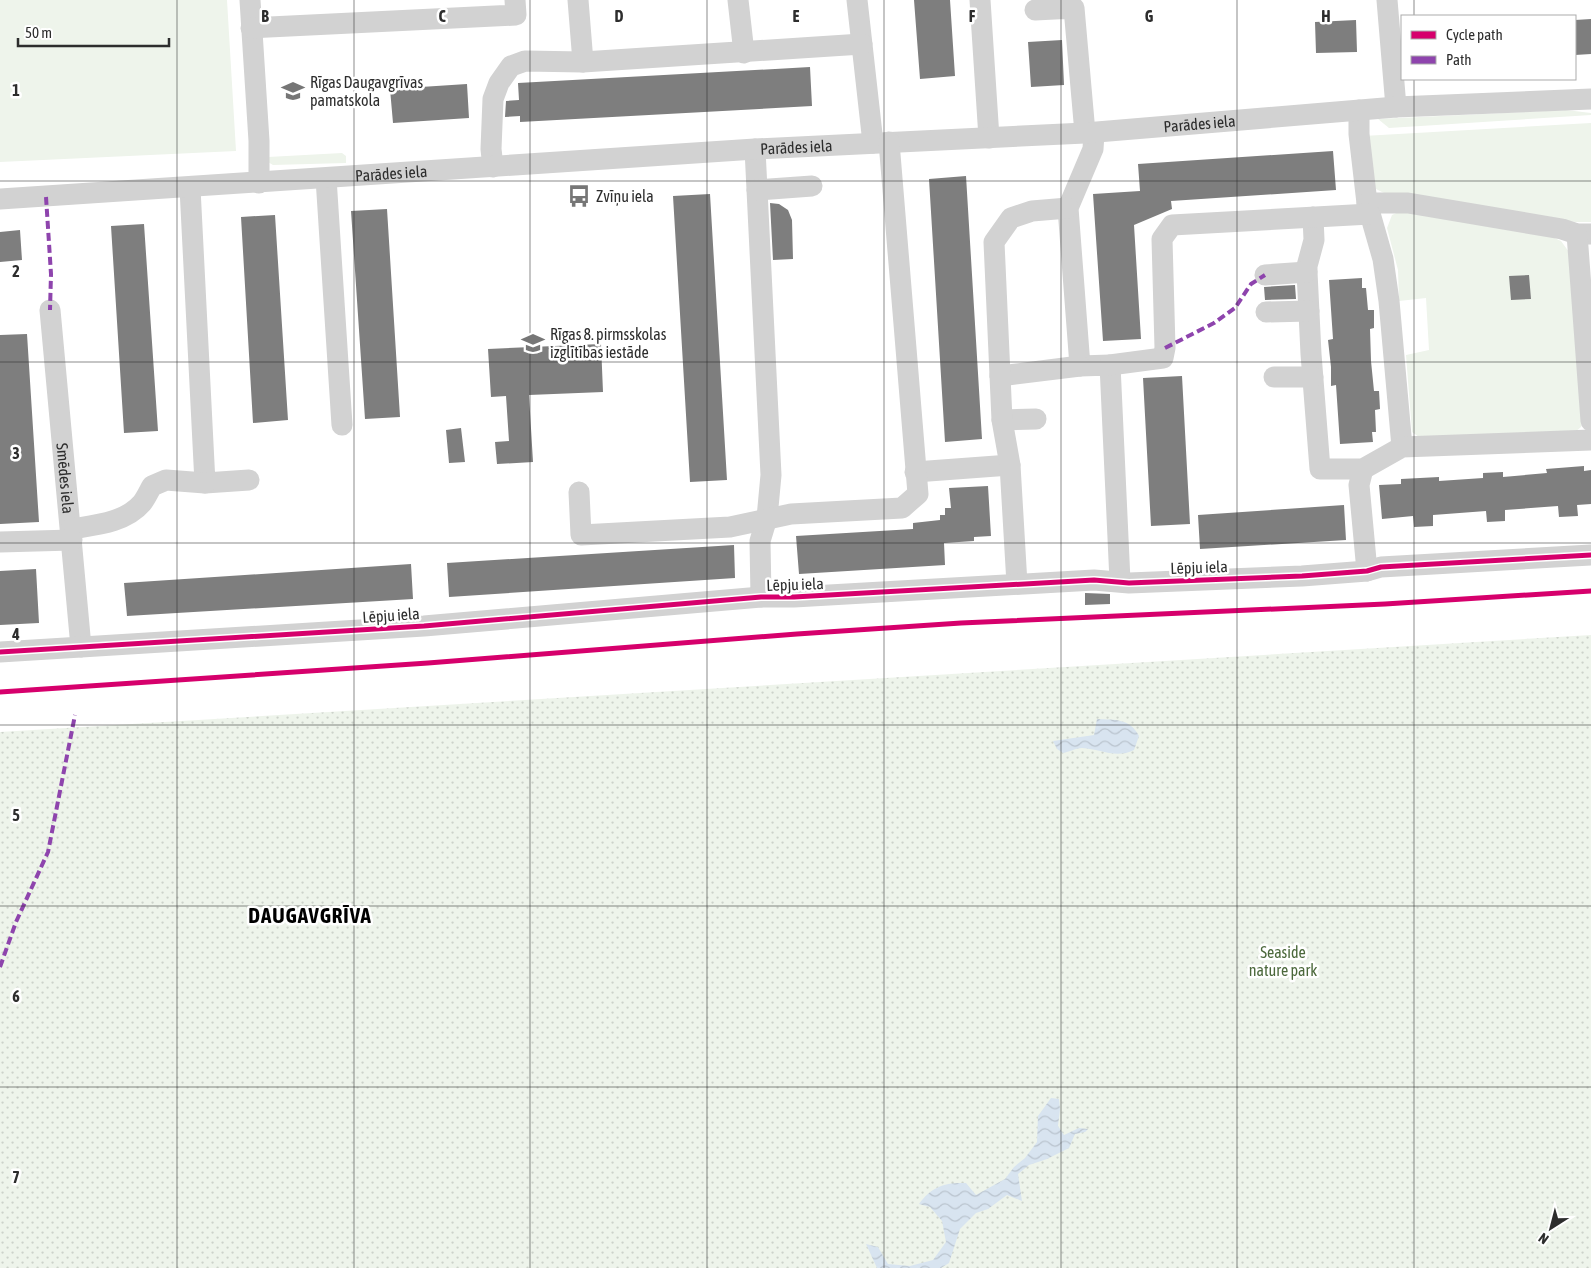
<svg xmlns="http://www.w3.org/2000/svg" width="1591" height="1268" font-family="'Asap Condensed',sans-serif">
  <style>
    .grass { fill: #eef4eb }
    .park { fill: url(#park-dots) }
    .water { fill: url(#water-waves) }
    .building { fill: #7e7e7e }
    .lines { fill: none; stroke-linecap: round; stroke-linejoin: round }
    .minor { stroke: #d2d2d2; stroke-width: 21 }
    .quiet { stroke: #8e44ad; stroke-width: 4; stroke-dasharray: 8 4; stroke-linecap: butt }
    .cycleway-casing { stroke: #fff; stroke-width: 8 }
    .cycleway { stroke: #d6006c; stroke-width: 5 }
    .grid { fill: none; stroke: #2d2d2d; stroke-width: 1; stroke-opacity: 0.55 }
    .labels { text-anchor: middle; stroke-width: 5; stroke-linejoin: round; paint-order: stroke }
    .poi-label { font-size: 16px; fill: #2d2d2d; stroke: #fff; text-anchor: start }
    .street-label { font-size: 16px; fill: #2d2d2d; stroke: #fff }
    .park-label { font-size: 16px; fill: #4b683b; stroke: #fff }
    .district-label { font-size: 21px; font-weight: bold; letter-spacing: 1px; fill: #000; stroke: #fff }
    .grid-label { font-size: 16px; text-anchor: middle; font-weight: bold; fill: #2d2d2d; stroke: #fff; stroke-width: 5; stroke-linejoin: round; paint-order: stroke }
  </style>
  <defs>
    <pattern id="park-dots" width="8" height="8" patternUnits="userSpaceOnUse" patternTransform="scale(1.25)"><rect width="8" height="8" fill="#eef4eb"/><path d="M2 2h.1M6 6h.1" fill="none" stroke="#ccd2ca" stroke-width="1.8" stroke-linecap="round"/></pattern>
    <pattern id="water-waves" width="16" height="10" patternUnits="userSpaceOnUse" patternTransform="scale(1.25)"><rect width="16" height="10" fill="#d8e4f0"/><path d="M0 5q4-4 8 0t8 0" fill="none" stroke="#bac4ce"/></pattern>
  </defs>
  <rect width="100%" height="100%" fill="#fff"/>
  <!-- grass -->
  <path class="grass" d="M 0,0 L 227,0 L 236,151 L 0,162 Z
    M 1566,110 L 1591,113 L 1591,115 L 1389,128 L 1378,119 Z
    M 1591,123 L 1591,222 L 1575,222 L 1413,195 L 1384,193 L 1374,188 L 1363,136 Z
    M 342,153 L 346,156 L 346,163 L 273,165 L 268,162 L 268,157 Z
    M 1401,211 L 1548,235 L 1561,241 L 1569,252 L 1583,417 L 1581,427 L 1574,433 L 1419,437 L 1412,432 L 1406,355 L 1429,350 L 1426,298 L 1399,301 L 1398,270 L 1387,228 L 1392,215 Z"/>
  <!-- park -->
  <path class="park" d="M 1591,635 L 1591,1268 L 0,1268 L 0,732 Z"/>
  <!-- water -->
  <path class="water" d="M 1097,719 C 1115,720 1130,718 1139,736 L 1134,750 C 1116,759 1100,749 1082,748 C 1076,748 1069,752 1063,753 L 1057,749 L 1053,741 L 1094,735 Z
    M 1051,1098 L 1059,1099 L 1060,1109 L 1058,1126 L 1064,1135 L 1079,1128 L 1088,1129 L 1085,1132 L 1075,1134 L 1069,1148 L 1047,1159 L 1029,1165 L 1018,1174 L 1022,1201 L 1007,1195 L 988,1209 L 976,1213 L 960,1229 L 949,1263 L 941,1268 L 877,1268 L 866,1244 L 878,1247 L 888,1264 L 910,1266 L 933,1260 L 946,1242 L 942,1221 L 930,1207 L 919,1204 C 931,1187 945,1182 966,1183 L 976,1195 L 1005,1179 L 1014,1167 L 1025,1158 L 1037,1142 L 1038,1116 Z"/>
  <!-- building -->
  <path class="building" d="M 914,0 L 950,0 L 955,76 L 920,79 Z
    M 1591,19 L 1591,54 L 1575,55 L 1575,20 Z
    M 1356,20 L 1357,52 L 1316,53 L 1315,22 Z
    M 1062,40 L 1064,85 L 1031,87 L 1028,42 Z
    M 810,67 L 812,106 L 520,122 L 520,116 L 505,117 L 506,101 L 519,100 L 518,83 Z
    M 467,84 L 469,118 L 393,123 L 390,89 Z
    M 1333,151 L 1336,190 L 1171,201 L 1172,209 L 1134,225 L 1141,339 L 1103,341 L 1093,194 L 1140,191 L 1138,164 Z
    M 966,176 L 982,439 L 945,442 L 929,179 Z
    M 710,194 L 727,480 L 690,482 L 673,196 Z
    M 770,203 L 779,204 L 788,210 L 792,220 L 793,259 L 773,260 Z
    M 387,209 L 400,417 L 365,419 L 351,211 Z
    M 275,215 L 288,420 L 253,423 L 241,217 Z
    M 144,224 L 158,431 L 124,433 L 111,226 Z
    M 20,230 L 22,260 L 0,262 L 0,232 Z
    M 1529,275 L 1531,299 L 1511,300 L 1509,276 Z
    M 1362,278 L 1362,288 L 1366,288 L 1368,310 L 1374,310 L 1374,328 L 1370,329 L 1371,361 L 1374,391 L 1379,391 L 1380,409 L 1375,410 L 1376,432 L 1372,432 L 1373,442 L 1340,444 L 1336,385 L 1331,386 L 1331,367 L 1328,340 L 1333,339 L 1329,280 Z
    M 1295,285 L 1296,299 L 1265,300 L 1264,287 Z
    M 27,334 L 39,522 L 0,524 L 0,335 Z
    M 601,344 L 603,392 L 529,395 L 533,462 L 497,464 L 495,442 L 509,441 L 506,396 L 491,397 L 488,349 Z
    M 1182,376 L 1190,524 L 1151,526 L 1143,378 Z
    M 461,428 L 465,462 L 449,463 L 446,430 Z
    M 1584,466 L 1584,471 L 1591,470 L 1591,504 L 1577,505 L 1578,516 L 1559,517 L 1558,506 L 1505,510 L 1505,521 L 1487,522 L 1486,511 L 1433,515 L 1433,526 L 1414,527 L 1413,516 L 1382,519 L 1379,485 L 1401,484 L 1401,479 L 1439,477 L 1439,481 L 1483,478 L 1483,473 L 1503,472 L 1503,477 L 1547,473 L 1546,469 Z
    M 988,486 L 991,536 L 974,537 L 974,541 L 944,543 L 945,565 L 799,574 L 796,536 L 913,529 L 913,523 L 940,520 L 940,515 L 945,515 L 945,508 L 951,508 L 949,488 Z
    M 1344,505 L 1346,540 L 1200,549 L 1198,515 Z
    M 734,545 L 735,578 L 449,597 L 447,563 Z
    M 411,564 L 413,599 L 127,616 L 124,583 Z
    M 36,569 L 39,623 L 0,625 L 0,571 Z
    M 1085,593 L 1110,594 L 1110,604 L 1085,605 Z"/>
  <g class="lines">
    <!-- minor -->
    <g class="minor">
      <path d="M 250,0 L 259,141 L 259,183"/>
      <path d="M 578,0 L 583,62"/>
      <path d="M 738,0 L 744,53"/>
      <path d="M 857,0 L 873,143"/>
      <path d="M 980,0 L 989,138"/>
      <path d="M 1387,0 L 1396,107"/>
      <path d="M 1035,10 L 1074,8 L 1085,133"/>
      <path d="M 251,28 L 516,15 L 515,0"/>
      <path d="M 1359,110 L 1359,134 L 1367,203 L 1383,259 L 1389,301 L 1402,447"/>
      <path d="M 1094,133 L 1093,149 L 1068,208 L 1080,366 L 1110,365 L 1120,581"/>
      <path d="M 755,149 L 771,475 L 767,518 L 760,541 L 761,597"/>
      <path d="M 493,167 L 491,149 L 493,99 L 499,83 L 511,66 L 525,61 L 583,62 L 862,44"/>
      <path d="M 326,178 L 342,425"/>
      <path d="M 190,188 L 205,483 L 249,480"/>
      <path d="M 757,190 L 812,186"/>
      <path id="s1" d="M 0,199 L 755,149 L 1085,133 L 1396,107 L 1591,99"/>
      <path d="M 1367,203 L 1408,203 L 1562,229 L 1577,234 L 1591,234"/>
      <path d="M 1313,217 L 1314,240 L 1307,266 L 1307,272 L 1311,354 L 1320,469 L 1363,469 L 1402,447 L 1591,440"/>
      <path d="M 1577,234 L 1591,421"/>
      <path d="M 1265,275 L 1307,272"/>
      <path id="s2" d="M 50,310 L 81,647"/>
      <path d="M 1266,312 L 1309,311"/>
      <path d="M 1110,365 L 1163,358 L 1165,348 L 1162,239 L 1172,225 L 1370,214"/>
      <path d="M 1000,376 L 1080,366"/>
      <path d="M 1274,377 L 1313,377"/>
      <path d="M 1002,420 L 1036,419"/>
      <path d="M 1363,469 L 1359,485 L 1367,571"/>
      <path d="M 915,472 L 1010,465"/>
      <path d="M 579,492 L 581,535 L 730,527 L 791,514 L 902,508 L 918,494 L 889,142"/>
      <path d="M 71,529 C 95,525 125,523 142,503 C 146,498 149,491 152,486 L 166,480 L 205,483"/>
      <path d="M 0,542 L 72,540"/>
      <path d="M 1017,584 L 1010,465 L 1002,420 L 994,242 L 1011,218 L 1032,211 L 1068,208"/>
      <path d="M 0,652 L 424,626 L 761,597 L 794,597 L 1094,580 L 1129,583 L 1302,576 L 1367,571 L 1381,567 L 1591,555"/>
    </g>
    <!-- quiet -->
    <path class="quiet" d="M 46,197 L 51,274 L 50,310
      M 1165,348 L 1214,323 L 1235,308 L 1251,284 L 1265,275
      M 0,967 L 16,922 L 48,852 L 75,715"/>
    <defs>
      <path id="cycleway" d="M 0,652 L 424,626 L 761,597 L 794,597 L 1094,580 L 1129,583 L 1302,576 L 1367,571 L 1381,567 L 1591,555
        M 0,692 L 428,663 L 797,634 L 961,623 L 1385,604 L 1591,591"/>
    </defs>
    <!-- cycleway casing -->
    <use href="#cycleway" class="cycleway-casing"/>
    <!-- cycleway -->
    <use href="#cycleway" class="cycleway"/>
  </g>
  <!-- grid -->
  <path class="grid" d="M 177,0 L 177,1268M 354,0 L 354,1268M 530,0 L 530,1268M 707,0 L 707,1268M 884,0 L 884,1268M 1061,0 L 1061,1268M 1237,0 L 1237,1268M 1414,0 L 1414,16M 1414,79 L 1414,1268M 0,181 L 1591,181M 0,362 L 1591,362M 0,543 L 1591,543M 0,725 L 1591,725M 0,906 L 1591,906M 0,1087 L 1591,1087"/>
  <!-- icons -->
  <defs>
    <symbol id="school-bare" viewBox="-9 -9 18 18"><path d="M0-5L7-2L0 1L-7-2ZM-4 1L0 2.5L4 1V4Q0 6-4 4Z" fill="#767676" stroke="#fff" stroke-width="2.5" paint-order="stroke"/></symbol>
    <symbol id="bus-bare" viewBox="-9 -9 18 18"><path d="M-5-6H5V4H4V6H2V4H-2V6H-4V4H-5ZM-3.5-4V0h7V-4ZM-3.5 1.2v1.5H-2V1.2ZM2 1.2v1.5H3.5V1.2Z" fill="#767676" stroke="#fff" stroke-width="2.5" paint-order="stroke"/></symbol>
  </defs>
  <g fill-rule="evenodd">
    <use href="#school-bare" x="277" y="75" width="32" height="32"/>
    <use href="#bus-bare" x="563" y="180" width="32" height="32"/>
    <use href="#school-bare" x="517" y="327" width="32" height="32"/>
  </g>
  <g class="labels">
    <!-- poi labels -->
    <g class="poi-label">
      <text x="310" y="88">Rīgas Daugavgrīvas<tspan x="310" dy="18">pamatskola</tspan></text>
      <text x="596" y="202">Zvīņu iela</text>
      <text x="550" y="340">Rīgas 8. pirmsskolas<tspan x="550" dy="18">izglītības iestāde</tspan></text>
    </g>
    <!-- street labels -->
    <g class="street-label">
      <text dy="6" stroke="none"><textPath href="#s1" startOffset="1202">Parādes iela</textPath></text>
      <text dy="6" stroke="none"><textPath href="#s1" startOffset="798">Parādes iela</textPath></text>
      <text dy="6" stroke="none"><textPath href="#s1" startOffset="392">Parādes iela</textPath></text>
      <text dy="6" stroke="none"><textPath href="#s2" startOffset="169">Smēdes iela</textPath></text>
      <text transform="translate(1199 567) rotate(-2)" y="6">Lēpju iela</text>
      <text transform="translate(795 584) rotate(-2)" y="6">Lēpju iela</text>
      <text transform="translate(391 615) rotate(-4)" y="6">Lēpju iela</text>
    </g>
    <!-- park labels -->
    <g class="park-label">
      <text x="1283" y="958">Seaside<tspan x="1283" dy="18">nature park</tspan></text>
    </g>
    <!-- district labels -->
    <g class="district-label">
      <text x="310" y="923">DAUGAVGRĪVA</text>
    </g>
  </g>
  <g class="grid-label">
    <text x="265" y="22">B</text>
    <text x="442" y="22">C</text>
    <text x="619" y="22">D</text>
    <text x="796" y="22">E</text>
    <text x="972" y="22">F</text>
    <text x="1149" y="22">G</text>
    <text x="1326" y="22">H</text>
    <text x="16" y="96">1</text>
    <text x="16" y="277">2</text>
    <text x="16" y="459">3</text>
    <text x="16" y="640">4</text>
    <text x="16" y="821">5</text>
    <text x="16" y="1002">6</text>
    <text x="16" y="1183">7</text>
  </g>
  <!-- legend -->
  <rect x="1401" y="15" width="175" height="65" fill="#ffffff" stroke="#ababab"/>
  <rect x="1411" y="31" width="25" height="8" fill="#d6006c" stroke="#ababab"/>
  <text x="1446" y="40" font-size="15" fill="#2d2d2d">Cycle path</text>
  <rect x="1411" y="56" width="25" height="8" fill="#8e44ad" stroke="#ababab"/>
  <text x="1446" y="65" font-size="15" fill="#2d2d2d">Path</text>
  <!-- north arrow -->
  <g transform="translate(1551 1228) rotate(216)" stroke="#ffffff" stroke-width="4" paint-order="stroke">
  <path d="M0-4L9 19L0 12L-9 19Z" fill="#2d2d2d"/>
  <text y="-8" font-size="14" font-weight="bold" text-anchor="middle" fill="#2d2d2d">N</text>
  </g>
  <!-- scale -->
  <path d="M18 38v8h151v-8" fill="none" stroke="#2d2d2d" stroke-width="2.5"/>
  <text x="25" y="38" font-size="15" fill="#2d2d2d" stroke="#ffffff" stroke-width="4" paint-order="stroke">50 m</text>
</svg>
